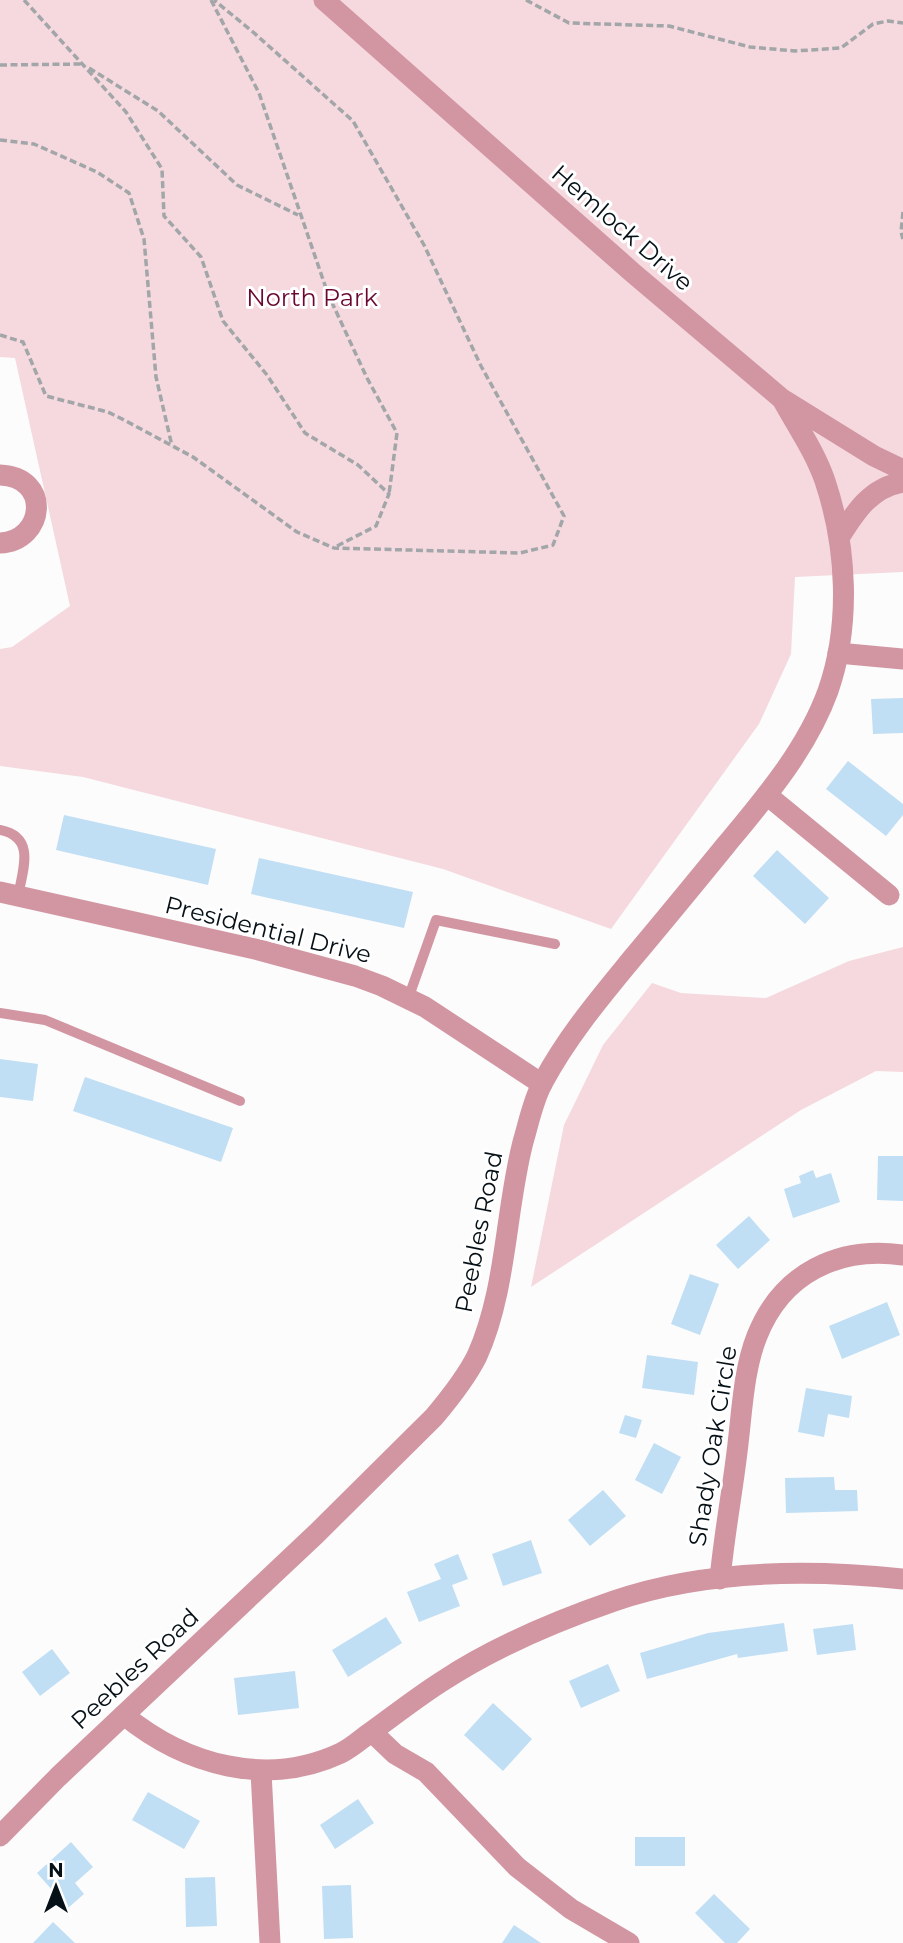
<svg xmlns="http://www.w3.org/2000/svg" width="903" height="1943" font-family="Montserrat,sans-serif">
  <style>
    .green { fill: #f5d9de }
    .building { fill: #c0def4 }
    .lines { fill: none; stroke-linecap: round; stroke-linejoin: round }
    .path { stroke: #a2a6a8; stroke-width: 3.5; stroke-dasharray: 7 3.5; stroke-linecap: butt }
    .service { stroke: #d296a3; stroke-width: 10 }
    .minor { stroke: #d296a3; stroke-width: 21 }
    .tertiary { stroke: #d296a3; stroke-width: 21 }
    .labels { text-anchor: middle; stroke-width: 6; stroke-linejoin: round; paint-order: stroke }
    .street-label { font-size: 24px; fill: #061017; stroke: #fff }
    .park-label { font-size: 24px; fill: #6c0830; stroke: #fff }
  </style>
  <rect width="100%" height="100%" fill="#fcfcfc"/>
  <!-- green -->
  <path class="green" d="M 0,0 L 903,0 L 903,572 L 795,577 L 791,654 L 759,724 L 611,929 L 443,869 L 83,777 L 0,766 L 0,649 L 12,647 L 70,606 L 15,358 L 0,357 Z
    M 903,947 L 903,1072 L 876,1071 L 801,1110 L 531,1287 L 564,1125 L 603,1045 L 652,983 L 681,993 L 766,998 L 849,961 Z"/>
  <!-- building -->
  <path class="building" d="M 903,698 L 903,733 L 873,734 L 871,699 Z
    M 848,761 L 903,804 L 903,815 L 886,836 L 826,789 Z
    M 64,815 L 216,849 L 208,885 L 56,850 Z
    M 777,850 L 829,898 L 805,924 L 753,876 Z
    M 259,858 L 413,892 L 404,928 L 251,894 Z
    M 0,1059 L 38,1064 L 33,1101 L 0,1097 Z
    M 85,1077 L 233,1128 L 221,1162 L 73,1111 Z
    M 878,1156 L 903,1156 L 903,1201 L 877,1200 Z
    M 813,1170 L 816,1178 L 831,1173 L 840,1202 L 793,1218 L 784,1189 L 801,1183 L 799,1176 Z
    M 749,1216 L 770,1240 L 738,1269 L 716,1245 Z
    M 690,1274 L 719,1284 L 700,1335 L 671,1324 Z
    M 887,1302 L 900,1335 L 842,1359 L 829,1326 Z
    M 647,1355 L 698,1362 L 694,1395 L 642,1388 Z
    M 806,1388 L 852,1396 L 849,1418 L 828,1414 L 824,1437 L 798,1432 Z
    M 625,1415 L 642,1420 L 636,1438 L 619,1433 Z
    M 654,1443 L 681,1457 L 662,1494 L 635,1480 Z
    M 834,1477 L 835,1490 L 857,1490 L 858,1511 L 786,1513 L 785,1478 Z
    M 603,1490 L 626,1516 L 590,1546 L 568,1520 Z
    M 531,1540 L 542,1573 L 503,1586 L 492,1554 Z
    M 458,1554 L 468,1579 L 452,1585 L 460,1606 L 419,1622 L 407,1592 L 441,1579 L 434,1564 Z
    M 386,1617 L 402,1643 L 348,1677 L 332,1650 Z
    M 784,1623 L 788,1651 L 738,1658 L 737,1654 L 647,1679 L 640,1653 L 708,1633 Z
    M 853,1624 L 856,1650 L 817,1655 L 813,1629 Z
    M 52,1649 L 70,1673 L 40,1696 L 22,1672 Z
    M 608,1664 L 620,1691 L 581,1708 L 569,1681 Z
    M 295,1671 L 299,1708 L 238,1715 L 234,1678 Z
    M 493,1703 L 532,1739 L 503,1771 L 464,1735 Z
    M 148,1792 L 200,1821 L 184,1849 L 132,1820 Z
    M 358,1799 L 374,1823 L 335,1849 L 320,1825 Z
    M 635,1837 L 685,1837 L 685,1866 L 635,1866 Z
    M 71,1842 L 93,1867 L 75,1883 L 84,1894 L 68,1908 L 37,1873 Z
    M 215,1877 L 217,1926 L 186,1927 L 185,1878 Z
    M 351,1885 L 353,1938 L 324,1939 L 322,1886 Z
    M 714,1894 L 750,1929 L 737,1943 L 725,1943 L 695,1913 Z
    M 53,1922 L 75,1943 L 33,1943 Z
    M 514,1925 L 541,1943 L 502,1943 Z"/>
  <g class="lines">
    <!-- path -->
    <path class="path" d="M 24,0 L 126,112 L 162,169 L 164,216 L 201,257 L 223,321 L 267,375 L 305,433 L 358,465 L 389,494 L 376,526 L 337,546
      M 211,0 L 259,93 L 328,294 L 367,378 L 397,433 L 389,494
      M 526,0 L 569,23 L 669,26 L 750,47 L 795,51 L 841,48 L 873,24 L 888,21 L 903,23
      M 0,65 L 82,64
      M 89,68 L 158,111 L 237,185 L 298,215
      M 0,140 L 34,144 L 97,172 L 129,193 L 144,239 L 156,377 L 172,446
      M 903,212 L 901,232 L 903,239
      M 0,335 L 23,342 L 46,396 L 108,412 L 126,421 L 193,457 L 297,532 L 334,548 L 520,553 L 553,545 L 564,516 L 481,366 L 424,245 L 353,121 L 253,32 L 214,0"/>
    <!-- service -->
    <path class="service" d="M 0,830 C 36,837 23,869 18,896
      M 408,999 L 436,920 L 555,944
      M 0,1013 L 45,1020 L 240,1101"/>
    <!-- minor -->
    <path class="minor" d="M 0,475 C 52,477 45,541 0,543
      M 838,653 L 903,659
      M 767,795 L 889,895
      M 0,892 L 259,950 L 355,976 L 382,986 L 425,1007 L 542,1084
      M 720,1579 C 724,1536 732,1494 737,1452 C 742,1414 743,1371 757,1336 C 782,1273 838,1246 903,1255
      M 124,1715 C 185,1765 267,1788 341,1753 C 351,1748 359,1741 367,1735 C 392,1717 416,1698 441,1682 C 494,1647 553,1622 614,1601 C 704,1570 808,1569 903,1579
      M 372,1732 L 395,1754 L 426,1772 L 517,1867 L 571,1909 L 629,1943
      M 261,1772 L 270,1943"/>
    <!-- tertiary -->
    <path class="tertiary" d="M 324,0 L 633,273 L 782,399 L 874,456 L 903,470
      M 839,538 C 855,512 871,487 903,482
      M 0,1836 L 58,1777 L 316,1534 L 434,1417 C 450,1398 466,1378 477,1356 C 507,1289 505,1212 523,1142 C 529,1122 533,1100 543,1082 C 567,1037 599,999 631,960 C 663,922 695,883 726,845 C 765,798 807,749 828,691 C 851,625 847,547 825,481 C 815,452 797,426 782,399"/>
  </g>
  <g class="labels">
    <!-- street labels -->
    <g class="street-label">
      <text transform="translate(622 228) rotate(41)" y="8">Hemlock Drive</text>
      <text transform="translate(268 930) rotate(14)" y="8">Presidential Drive</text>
      <text transform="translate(479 1232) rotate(-79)" y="8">Peebles Road</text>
      <text transform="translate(713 1446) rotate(-81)" y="8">Shady Oak Circle</text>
      <text transform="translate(135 1669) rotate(-43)" y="8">Peebles Road</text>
    </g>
    <!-- park labels -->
    <g class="park-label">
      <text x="312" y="306">North Park</text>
    </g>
  </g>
  <!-- north arrow -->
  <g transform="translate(56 1887)" stroke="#ffffff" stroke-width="5" paint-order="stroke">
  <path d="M0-5L12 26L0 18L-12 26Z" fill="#061017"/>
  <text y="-10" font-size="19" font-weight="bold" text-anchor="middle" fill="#061017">N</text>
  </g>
</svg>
